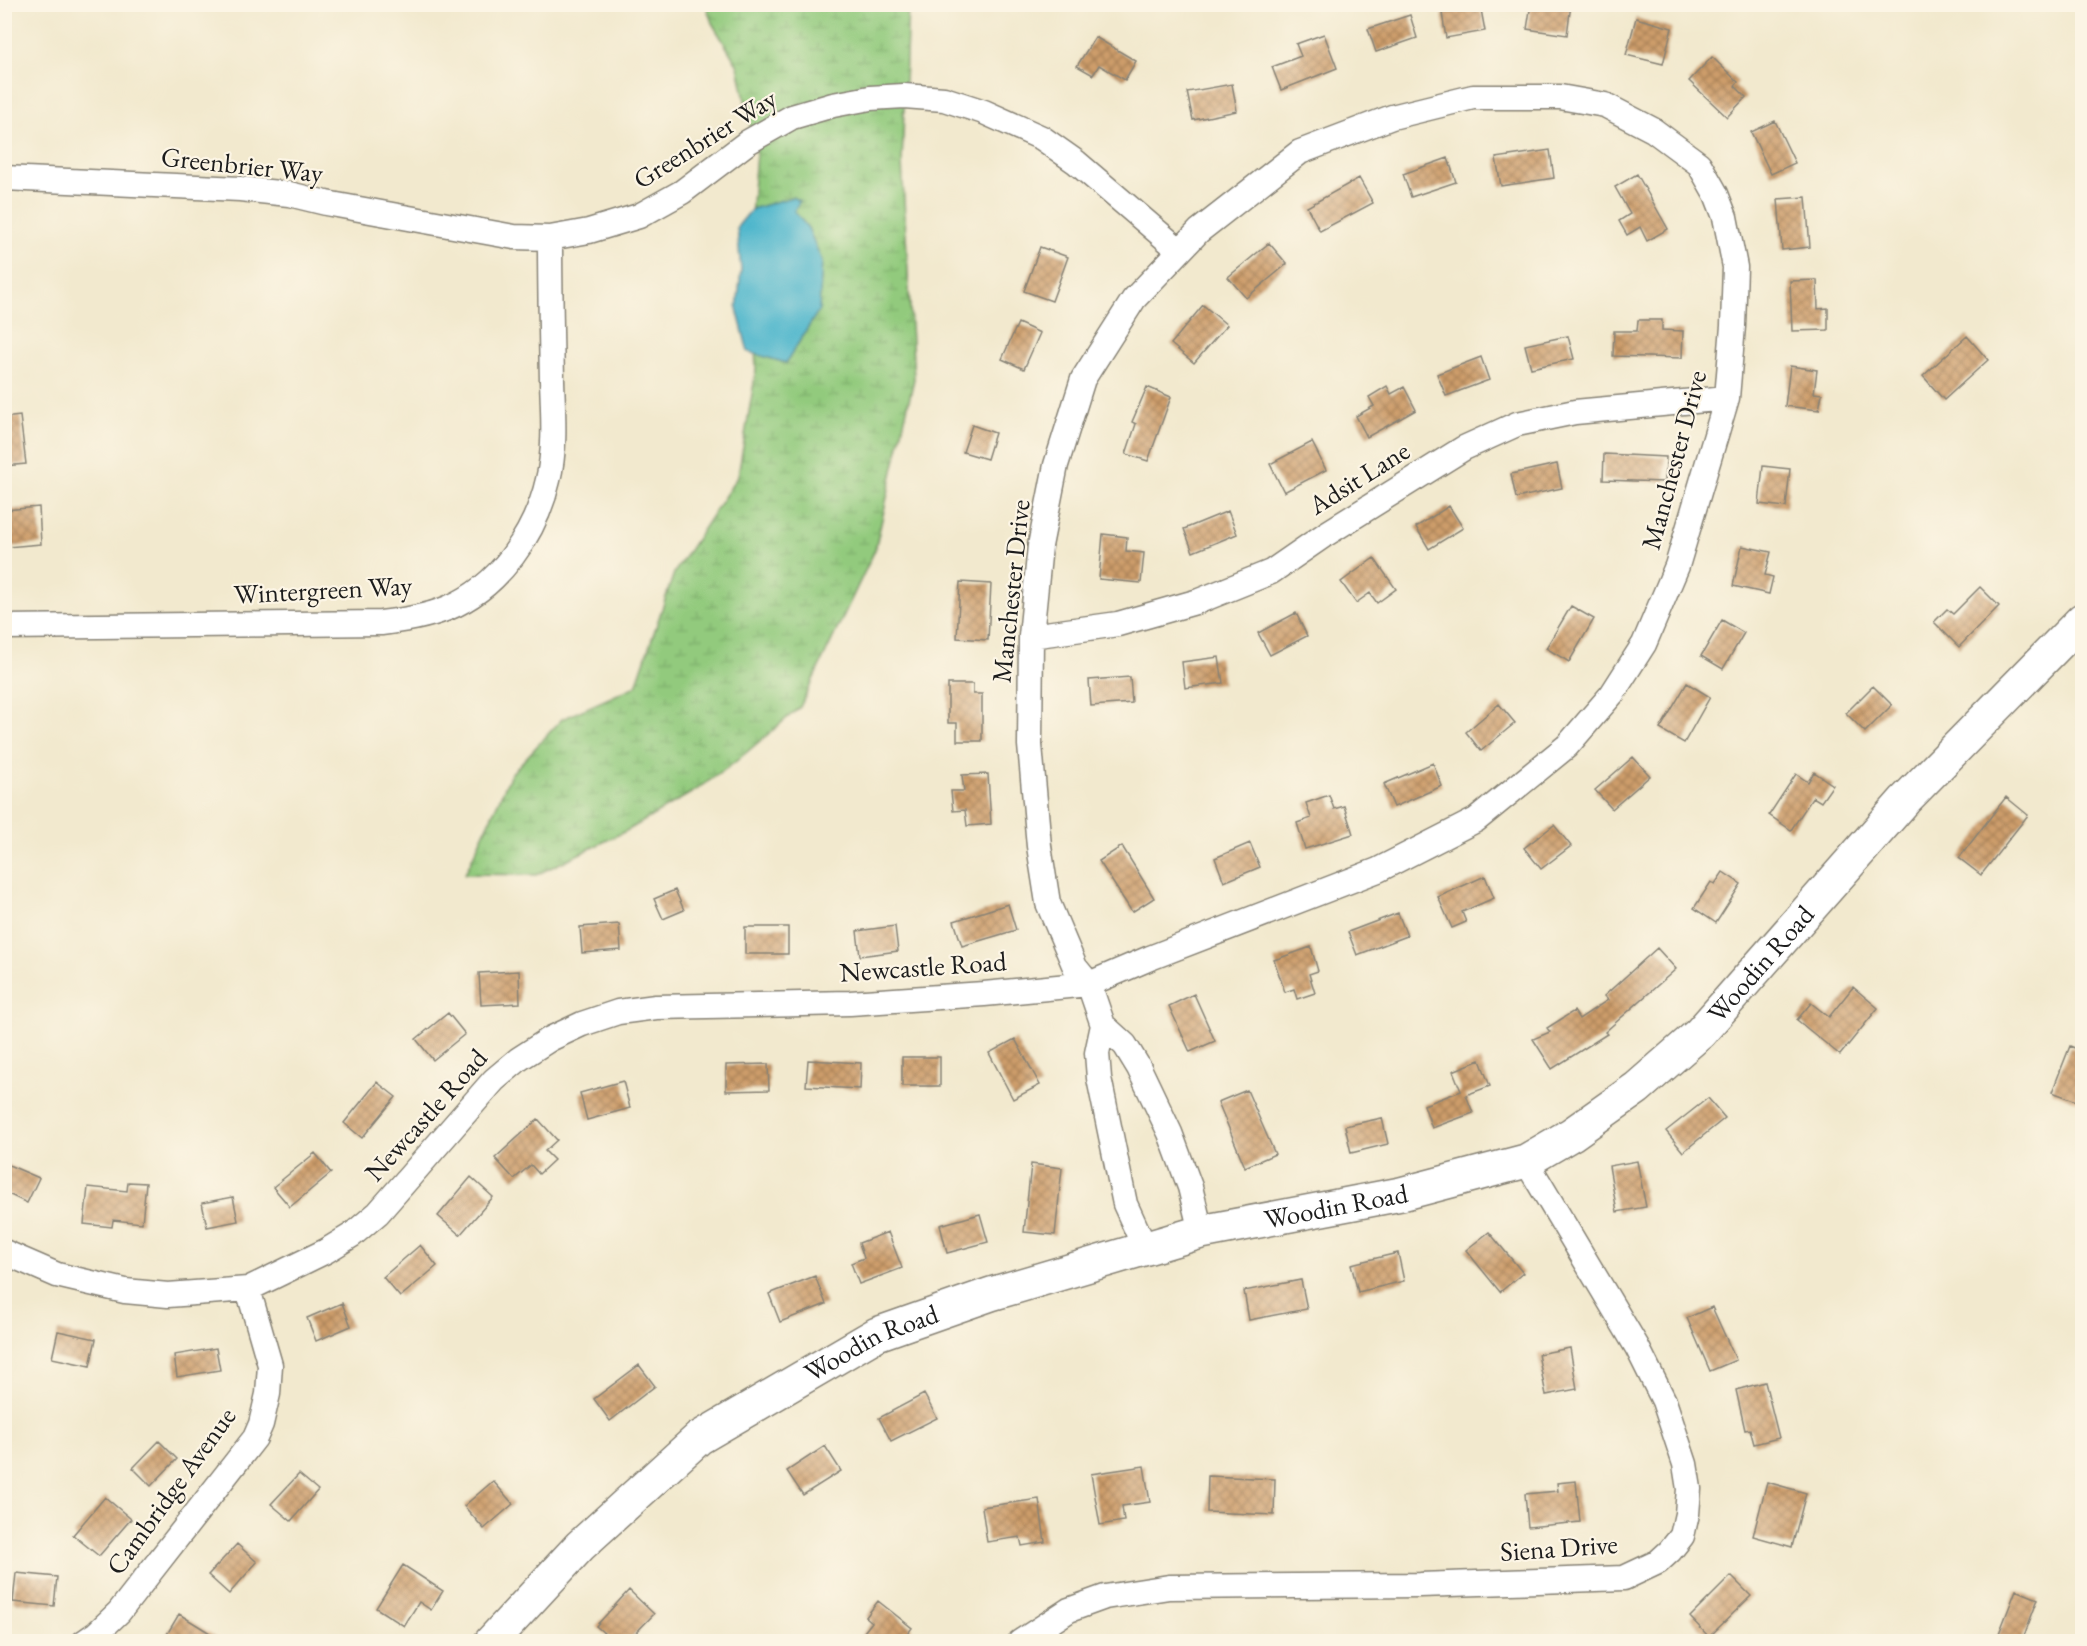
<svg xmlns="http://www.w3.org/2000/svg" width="2087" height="1646" font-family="'EB Garamond',serif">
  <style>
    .wetland { fill: url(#wetland-marsh); stroke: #57734c; stroke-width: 1.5 }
    .water { fill: #4eb6cc; stroke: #356974; stroke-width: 1.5 }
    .building { fill: url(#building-cross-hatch) }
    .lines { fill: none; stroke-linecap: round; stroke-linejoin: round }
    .street-casing { stroke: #878275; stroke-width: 27 }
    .secondary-casing { stroke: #878275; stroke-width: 36 }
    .street { stroke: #fff; stroke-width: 24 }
    .secondary { stroke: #fff; stroke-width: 33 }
    .labels { text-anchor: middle; stroke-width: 4.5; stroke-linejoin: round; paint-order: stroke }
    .street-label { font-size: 27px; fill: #1c1c1c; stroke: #fcf5e5 }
  </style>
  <defs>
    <pattern id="wetland-marsh" width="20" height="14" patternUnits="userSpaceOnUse" patternTransform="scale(1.5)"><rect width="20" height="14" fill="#92ca7d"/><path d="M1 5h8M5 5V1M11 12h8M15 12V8" fill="none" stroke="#7dad6b"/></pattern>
    <pattern id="building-cross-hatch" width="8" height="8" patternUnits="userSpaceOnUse" patternTransform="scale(1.5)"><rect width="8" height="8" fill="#cd9d6a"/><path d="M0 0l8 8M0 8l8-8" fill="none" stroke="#a67f56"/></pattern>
  </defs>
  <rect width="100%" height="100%" fill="#fcf5e5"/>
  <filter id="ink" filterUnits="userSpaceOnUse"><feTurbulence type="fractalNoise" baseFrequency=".0167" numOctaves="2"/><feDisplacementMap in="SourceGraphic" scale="12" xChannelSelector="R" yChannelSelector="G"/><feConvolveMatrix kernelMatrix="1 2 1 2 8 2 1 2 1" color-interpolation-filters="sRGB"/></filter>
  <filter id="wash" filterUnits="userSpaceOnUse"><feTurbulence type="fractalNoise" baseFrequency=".008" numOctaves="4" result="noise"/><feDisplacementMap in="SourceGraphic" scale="24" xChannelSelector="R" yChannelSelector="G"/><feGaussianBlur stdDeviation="1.35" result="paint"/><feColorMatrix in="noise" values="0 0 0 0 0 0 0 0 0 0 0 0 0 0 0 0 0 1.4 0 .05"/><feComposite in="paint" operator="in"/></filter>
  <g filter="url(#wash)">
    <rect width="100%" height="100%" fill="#f2e9ce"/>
    <!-- wetland -->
    <path class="wetland" d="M 706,5 L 908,5 L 902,163 L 914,379 L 875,550 L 800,707 L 734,763 L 696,790 L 630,829 L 536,875 L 465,874 L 511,774 L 562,719 L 636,686 L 674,573 L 738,476 L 756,371 L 750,228 L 756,154 L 738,66 L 712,23 Z"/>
    <!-- water -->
    <path class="water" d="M 792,197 L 800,201 L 794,211 L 808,228 L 822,261 L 819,310 L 786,363 L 748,352 L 737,309 L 741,270 L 737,227 L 752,209 Z"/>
    <g id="blocks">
      <!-- building -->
      <path class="building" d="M 1464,4 L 1480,4 L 1485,31 L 1446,38 L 1442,13 L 1464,9 Z
        M 1531,4 L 1571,4 L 1567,35 L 1527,29 Z
        M 1410,15 L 1417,38 L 1376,52 L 1368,29 Z
        M 1636,18 L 1672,28 L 1663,64 L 1626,55 Z
        M 1324,34 L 1337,68 L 1281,90 L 1272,67 L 1301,56 L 1296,44 Z
        M 1095,37 L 1136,61 L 1125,80 L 1099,65 L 1093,75 L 1077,66 Z
        M 1712,57 L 1738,82 L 1735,86 L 1746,97 L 1727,117 L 1689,81 Z
        M 1232,84 L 1237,111 L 1193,120 L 1187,92 Z
        M 1775,121 L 1795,163 L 1771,174 L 1751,132 Z
        M 1550,150 L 1554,178 L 1501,186 L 1496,158 Z
        M 1448,158 L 1456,182 L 1411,197 L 1403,174 Z
        M 1637,174 L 1668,229 L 1647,241 L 1640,227 L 1627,235 L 1619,221 L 1630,214 L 1615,187 Z
        M 1359,178 L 1373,203 L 1320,231 L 1307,207 Z
        M 1806,197 L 1810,247 L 1782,250 L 1778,199 Z
        M 1269,243 L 1287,264 L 1246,298 L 1228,277 Z
        M 1040,247 L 1068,257 L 1052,301 L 1024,291 Z
        M 1817,280 L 1818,309 L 1828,308 L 1828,330 L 1792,331 L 1790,281 Z
        M 1203,305 L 1227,325 L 1194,363 L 1171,344 Z
        M 1638,320 L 1662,320 L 1662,330 L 1683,331 L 1682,358 L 1613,356 L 1614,331 L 1637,331 Z
        M 1018,323 L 1040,333 L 1024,369 L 1002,359 Z
        M 1568,336 L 1574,359 L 1531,368 L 1525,345 Z
        M 1967,336 L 1988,360 L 1944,400 L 1923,376 Z
        M 1481,357 L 1489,380 L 1446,396 L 1437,374 Z
        M 1790,366 L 1817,370 L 1814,393 L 1822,394 L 1819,410 L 1785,406 Z
        M 1387,386 L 1391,394 L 1404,387 L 1416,410 L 1367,437 L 1356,416 L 1374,406 L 1369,397 Z
        M 1147,387 L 1171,397 L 1148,461 L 1126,454 L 1136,424 L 1132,422 Z
        M 20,416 L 26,464 L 4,466 L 4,418 Z
        M 972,425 L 995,433 L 987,459 L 963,452 Z
        M 1312,442 L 1326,470 L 1284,492 L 1270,464 Z
        M 1604,454 L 1666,457 L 1665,482 L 1603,480 Z
        M 1557,464 L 1562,488 L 1516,498 L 1511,474 Z
        M 1763,466 L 1790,469 L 1786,507 L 1759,504 Z
        M 1449,506 L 1463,528 L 1429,549 L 1416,527 Z
        M 39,507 L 41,544 L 7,547 L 5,510 Z
        M 1228,511 L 1237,534 L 1193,552 L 1184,529 Z
        M 1103,534 L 1127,537 L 1126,551 L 1144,553 L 1141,583 L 1099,579 Z
        M 1742,546 L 1771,552 L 1765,575 L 1773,577 L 1769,594 L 1733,586 Z
        M 1374,558 L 1396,589 L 1377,603 L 1370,593 L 1356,603 L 1341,582 Z
        M 960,582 L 991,584 L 988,640 L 957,638 Z
        M 1980,587 L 1999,606 L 1959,647 L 1934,622 L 1947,609 L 1953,614 Z
        M 1571,606 L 1594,619 L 1569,662 L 1546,648 Z
        M 1296,613 L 1307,636 L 1270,655 L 1258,633 Z
        M 1722,620 L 1744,633 L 1723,669 L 1701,656 Z
        M 1219,657 L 1223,683 L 1185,688 L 1182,662 Z
        M 1130,677 L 1132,703 L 1091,706 L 1089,680 Z
        M 1687,683 L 1710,697 L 1684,743 L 1660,729 Z
        M 948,684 L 973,684 L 973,694 L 982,694 L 982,741 L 957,741 L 957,723 L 948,723 Z
        M 1873,686 L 1892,705 L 1865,732 L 1846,713 Z
        M 1499,704 L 1515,723 L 1481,751 L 1466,732 Z
        M 1633,757 L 1650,776 L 1612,809 L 1595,790 Z
        M 1433,763 L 1442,786 L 1394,807 L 1384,784 Z
        M 1814,772 L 1833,785 L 1821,802 L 1813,797 L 1791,830 L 1769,815 L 1796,774 L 1808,782 Z
        M 988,774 L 991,824 L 967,826 L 965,810 L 953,811 L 951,791 L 964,791 L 962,775 Z
        M 1329,795 L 1334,809 L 1344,806 L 1353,834 L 1305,849 L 1297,823 L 1311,818 L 1306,803 Z
        M 2006,797 L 2028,815 L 1981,875 L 1959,858 Z
        M 1554,825 L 1571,846 L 1541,869 L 1524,848 Z
        M 1250,843 L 1260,867 L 1224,882 L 1215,858 Z
        M 1122,846 L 1154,898 L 1132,912 L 1099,861 Z
        M 1723,872 L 1741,884 L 1716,923 L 1694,908 L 1711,882 L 1715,884 Z
        M 1485,876 L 1494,898 L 1462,912 L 1466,922 L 1452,928 L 1438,897 Z
        M 675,890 L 684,910 L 663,919 L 654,899 Z
        M 1008,904 L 1016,930 L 962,946 L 954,921 Z
        M 1398,913 L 1407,936 L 1357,955 L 1348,932 Z
        M 619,924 L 621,950 L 582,953 L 580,927 Z
        M 895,926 L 898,951 L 860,956 L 857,931 Z
        M 745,927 L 788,927 L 788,954 L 745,954 Z
        M 1311,947 L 1318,971 L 1309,974 L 1315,993 L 1297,999 L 1294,989 L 1285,992 L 1274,960 Z
        M 1657,948 L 1676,969 L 1605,1032 L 1607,1034 L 1552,1069 L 1533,1039 L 1550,1032 L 1547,1028 L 1574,1011 L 1579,1019 L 1608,1000 L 1604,996 Z
        M 519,971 L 520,1003 L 481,1005 L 479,973 Z
        M 1853,987 L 1878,1008 L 1840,1055 L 1797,1020 L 1811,1003 L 1829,1017 Z
        M 1194,994 L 1215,1041 L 1190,1052 L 1169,1006 Z
        M 448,1013 L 465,1034 L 433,1060 L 416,1039 Z
        M 1015,1039 L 1040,1085 L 1013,1099 L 989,1053 Z
        M 2070,1046 L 2082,1051 L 2082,1103 L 2052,1092 Z
        M 902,1057 L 940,1057 L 940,1086 L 902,1086 Z
        M 808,1060 L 861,1063 L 860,1089 L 806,1086 Z
        M 1480,1060 L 1490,1086 L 1466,1095 L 1473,1113 L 1432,1128 L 1424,1105 L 1461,1091 L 1453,1071 Z
        M 768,1064 L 769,1090 L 726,1091 L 726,1065 Z
        M 623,1081 L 630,1108 L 587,1120 L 580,1093 Z
        M 377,1082 L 396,1097 L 362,1138 L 344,1123 Z
        M 1247,1090 L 1275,1154 L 1245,1167 L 1218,1102 Z
        M 1708,1098 L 1725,1118 L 1683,1152 L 1666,1131 Z
        M 1382,1118 L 1388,1144 L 1351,1153 L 1345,1126 Z
        M 538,1119 L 557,1140 L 545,1151 L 554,1160 L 539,1174 L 531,1165 L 514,1179 L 495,1158 Z
        M 315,1153 L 331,1173 L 290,1207 L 273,1187 Z
        M 1637,1161 L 1646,1207 L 1617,1212 L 1609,1166 Z
        M 4,1163 L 39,1178 L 27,1203 L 4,1192 Z
        M 1031,1164 L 1062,1168 L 1055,1235 L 1024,1232 Z
        M 471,1177 L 493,1197 L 460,1235 L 438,1216 Z
        M 128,1182 L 146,1183 L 142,1223 L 113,1220 L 112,1227 L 84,1224 L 88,1187 L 127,1191 Z
        M 233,1197 L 238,1221 L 207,1227 L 202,1203 Z
        M 980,1214 L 988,1242 L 947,1253 L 940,1225 Z
        M 888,1232 L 902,1268 L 859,1284 L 851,1263 L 864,1258 L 859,1243 Z
        M 1489,1232 L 1523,1273 L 1500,1292 L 1466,1250 Z
        M 420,1245 L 437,1266 L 400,1297 L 383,1277 Z
        M 1398,1253 L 1404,1281 L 1358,1292 L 1351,1264 Z
        M 815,1276 L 826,1304 L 780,1322 L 769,1294 Z
        M 1301,1280 L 1307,1309 L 1249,1320 L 1244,1291 Z
        M 342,1303 L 351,1326 L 316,1341 L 307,1318 Z
        M 1712,1307 L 1736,1360 L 1710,1371 L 1687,1318 Z
        M 58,1331 L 96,1339 L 90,1366 L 52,1358 Z
        M 216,1348 L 220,1370 L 177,1377 L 174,1355 Z
        M 1570,1348 L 1577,1389 L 1546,1395 L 1538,1354 Z
        M 639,1365 L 655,1386 L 610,1421 L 594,1399 Z
        M 1765,1382 L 1779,1438 L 1754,1444 L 1750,1429 L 1745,1430 L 1736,1390 Z
        M 924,1394 L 937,1418 L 891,1441 L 879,1418 Z
        M 159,1441 L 177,1459 L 151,1486 L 133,1468 Z
        M 825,1446 L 841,1471 L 803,1495 L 787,1471 Z
        M 1144,1466 L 1150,1502 L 1122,1506 L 1124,1521 L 1100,1525 L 1091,1474 Z
        M 299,1474 L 318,1490 L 291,1521 L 271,1504 Z
        M 1208,1476 L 1275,1479 L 1274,1515 L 1207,1512 Z
        M 493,1481 L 513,1504 L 484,1529 L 464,1506 Z
        M 1576,1481 L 1580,1522 L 1528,1527 L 1525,1494 L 1558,1491 L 1557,1483 Z
        M 1767,1482 L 1806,1493 L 1792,1547 L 1753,1536 Z
        M 105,1497 L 131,1519 L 99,1556 L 73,1535 Z
        M 1039,1499 L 1045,1542 L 1022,1546 L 1020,1537 L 987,1542 L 982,1507 Z
        M 237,1544 L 257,1562 L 229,1594 L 208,1575 Z
        M 403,1565 L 443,1591 L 431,1610 L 419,1602 L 404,1626 L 376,1608 Z
        M 16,1573 L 57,1577 L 54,1606 L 13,1602 Z
        M 1731,1576 L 1751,1596 L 1709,1637 L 1690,1617 Z
        M 629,1590 L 654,1614 L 628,1641 L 613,1641 L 596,1626 Z
        M 2016,1590 L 2038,1599 L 2022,1641 L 1996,1641 Z
        M 878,1601 L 912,1628 L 902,1641 L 857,1641 L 872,1622 L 866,1617 Z
        M 179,1614 L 223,1641 L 163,1641 Z"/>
    </g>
  </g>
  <g filter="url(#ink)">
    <use href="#blocks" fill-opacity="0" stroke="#878275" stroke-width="1.5"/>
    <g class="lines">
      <defs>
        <path id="street" d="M 4,178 L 240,189 L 289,194 L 326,203 L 514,237 L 550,238 L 589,231 L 639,216 L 682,192 L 748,142 L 792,117 L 833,105 L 870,98 L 904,96 L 944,99 L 984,112 L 1042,138 L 1076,162 L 1180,251
          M 4,627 L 381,623 C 404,620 426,617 448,608 C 499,587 536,533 548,480 C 556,448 553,413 552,380 C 551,333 550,286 550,238
          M 1031,636 L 1118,624 L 1199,601 L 1271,572 L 1326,534 L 1464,448 L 1517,424 L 1575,412 L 1727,398
          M 1103,1025 L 1125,1045 L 1139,1068 L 1170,1133 L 1190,1187 L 1201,1232
          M 4,1252 L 57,1275 L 125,1291 L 168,1295 L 248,1289 L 326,1251 L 352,1235 L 378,1213 L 494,1080 L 519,1059 L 550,1039 L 582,1024 L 618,1012 L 656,1007 L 850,1003 L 984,994 L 1089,984 L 1150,958 L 1378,870 L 1476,820 L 1567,746 L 1612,694 L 1644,644 L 1677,566 L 1727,398 L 1733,326 L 1735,267 L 1725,217 L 1716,194 L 1699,164 L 1653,130 L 1605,105 L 1560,97 L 1473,97 L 1392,117 L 1300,152 L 1199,231 L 1134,299 L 1083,379 L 1056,465 L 1040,546 L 1031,636 L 1030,745 L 1039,846 L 1048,903 L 1075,967 L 1089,984 L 1103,1025 L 1097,1053 L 1099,1078 L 1125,1204 L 1145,1248
          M 84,1642 L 97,1633 L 119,1612 L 255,1438 L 261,1424 L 268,1394 L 270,1365 L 248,1289
          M 1020,1642 L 1069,1610 L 1105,1597 L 1169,1587 L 1420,1585 L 1624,1578 L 1658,1562 L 1670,1551 L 1682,1536 L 1687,1514 L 1689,1489 L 1685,1464 L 1664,1401 L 1637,1347 L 1526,1161"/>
        <g id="secondary">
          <path id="s1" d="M 491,1642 L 580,1546 L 699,1438 L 877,1334 L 991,1294 L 1201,1232 L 1401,1194 L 1526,1161 L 1572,1134 L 1637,1088 L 1700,1033 L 1905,800 L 2082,620"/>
        </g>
      </defs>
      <!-- street casing -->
      <use href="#street" class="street-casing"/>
      <!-- secondary casing -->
      <use href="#secondary" class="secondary-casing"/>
      <!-- street -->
      <use href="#street" class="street"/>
      <!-- secondary -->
      <use href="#secondary" class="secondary"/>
    </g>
  </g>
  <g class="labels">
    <!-- street labels -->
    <g class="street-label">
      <text transform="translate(705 139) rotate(-32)" y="9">Greenbrier Way</text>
      <text transform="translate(242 165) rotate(6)" y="9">Greenbrier Way</text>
      <text transform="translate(1674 460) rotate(-75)" y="9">Manchester Drive</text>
      <text transform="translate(1359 478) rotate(-32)" y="9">Adsit Lane</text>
      <text transform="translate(323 590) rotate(-3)" y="9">Wintergreen Way</text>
      <text transform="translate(1011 591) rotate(-84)" y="9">Manchester Drive</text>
      <text dy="9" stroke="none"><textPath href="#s1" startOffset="1479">Woodin Road</textPath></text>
      <text transform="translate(923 967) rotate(-4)" y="9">Newcastle Road</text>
      <text transform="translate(426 1115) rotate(-48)" y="9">Newcastle Road</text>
      <text dy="9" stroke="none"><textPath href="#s1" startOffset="975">Woodin Road</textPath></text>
      <text dy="9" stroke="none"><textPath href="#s1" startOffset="489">Woodin Road</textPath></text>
      <text transform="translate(171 1491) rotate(-54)" y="9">Cambridge Avenue</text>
      <text transform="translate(1559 1548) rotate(-4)" y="9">Siena Drive</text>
    </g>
  </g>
  <!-- margin -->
  <rect width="2087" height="1646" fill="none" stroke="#fcf5e5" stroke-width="24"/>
</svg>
